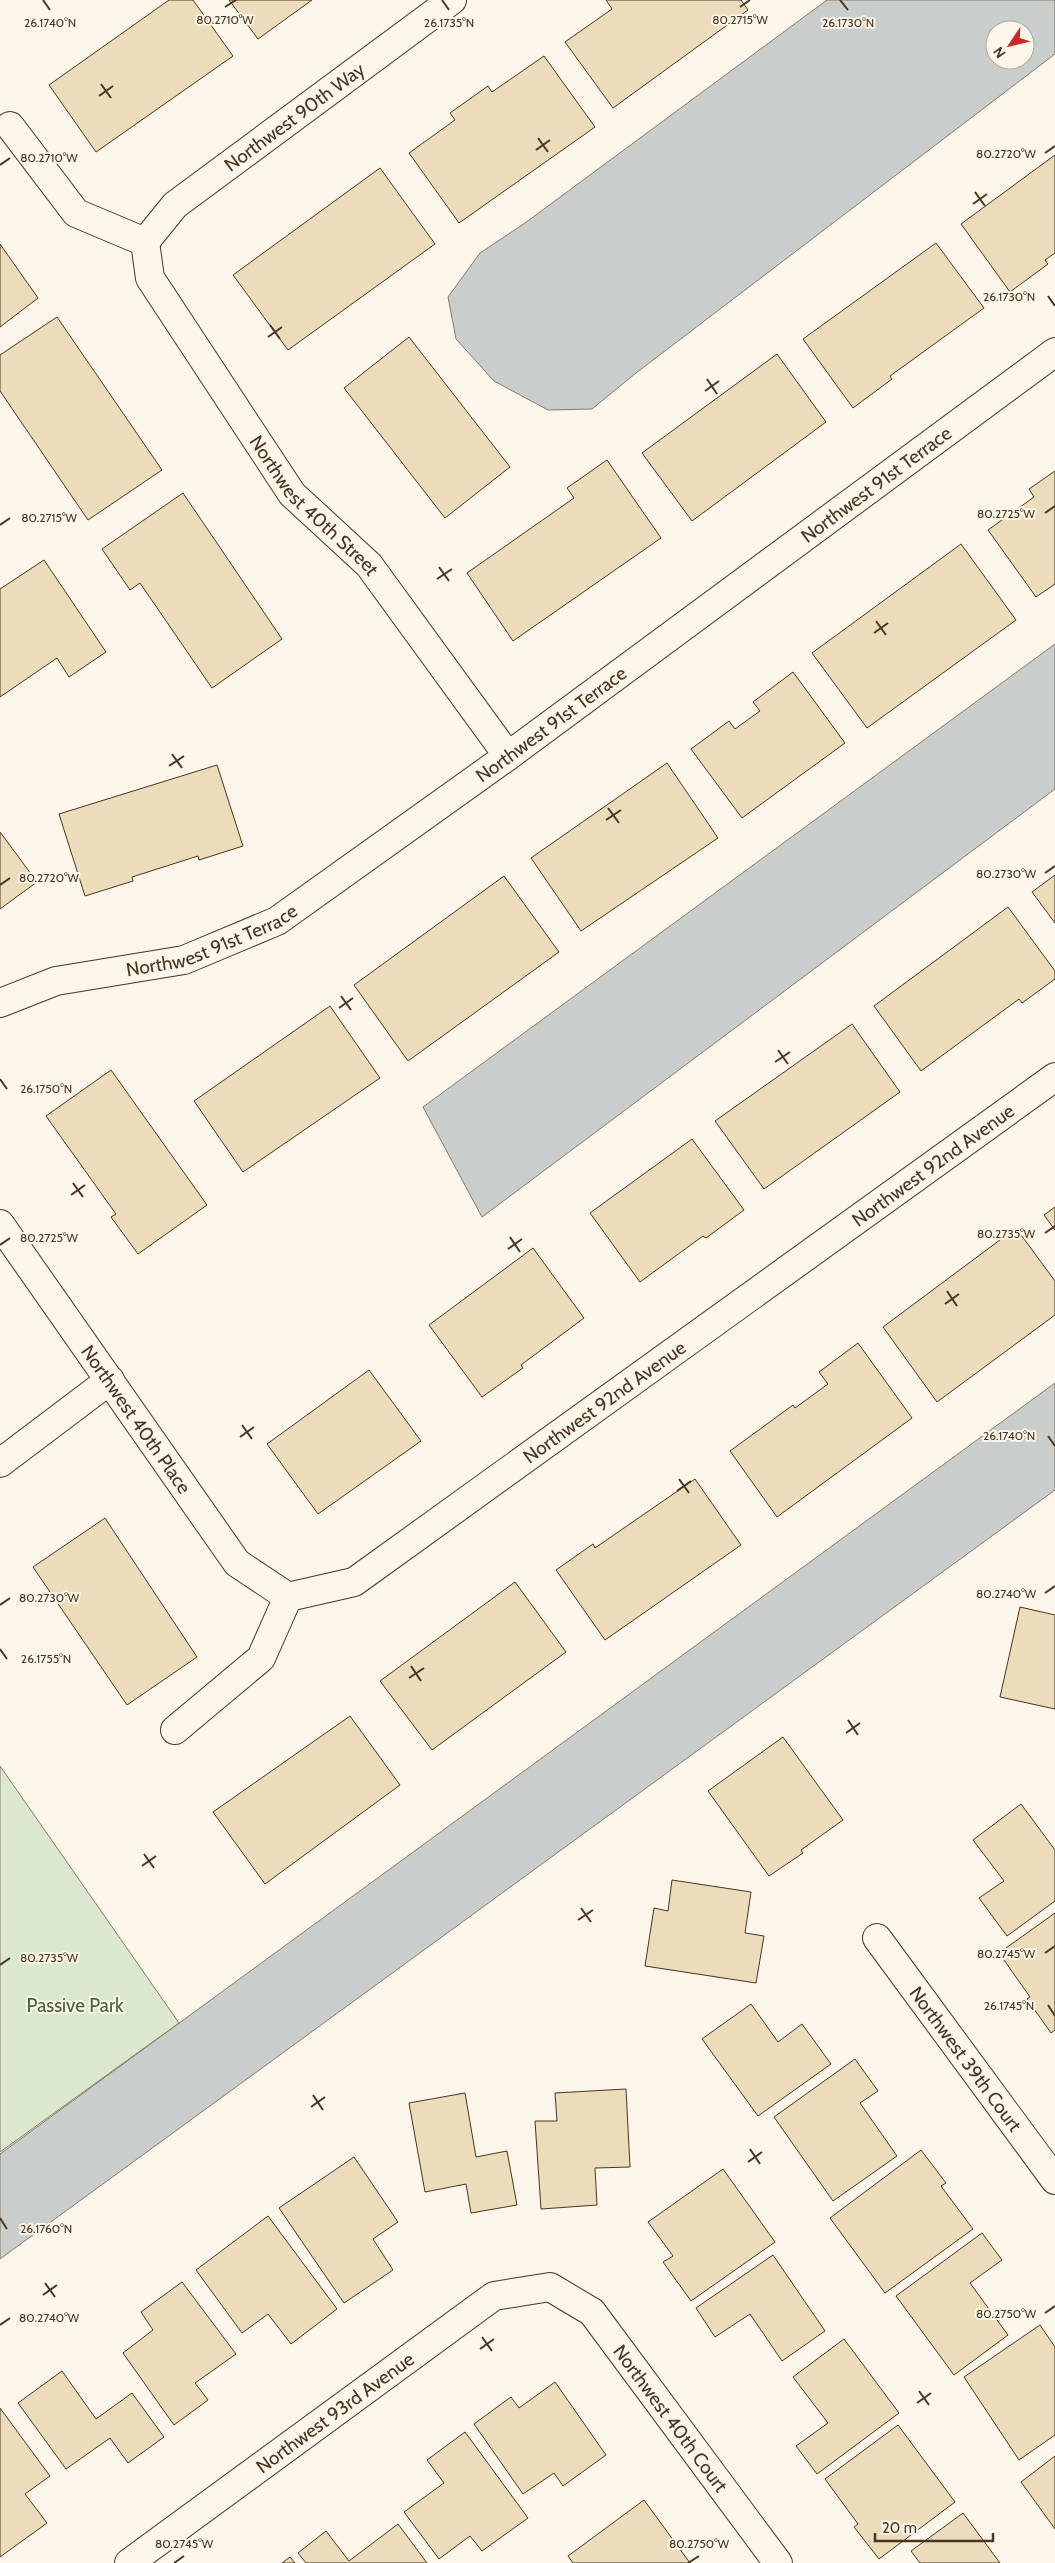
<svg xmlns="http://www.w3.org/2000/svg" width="1055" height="2563" font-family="Cabin,sans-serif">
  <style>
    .green { fill: #dce7d0; stroke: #887966 }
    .water { fill: #c9cecd; stroke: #887966; fill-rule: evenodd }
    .building { fill: #ecdcbc; stroke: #4a3520 }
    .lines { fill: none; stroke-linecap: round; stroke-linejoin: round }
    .minor-casing { stroke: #4a3520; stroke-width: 30 }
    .minor { stroke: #fbf6e9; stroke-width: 28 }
    .ticks { fill: none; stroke: #4a3520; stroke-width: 2 }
    .labels { text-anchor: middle; stroke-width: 4; stroke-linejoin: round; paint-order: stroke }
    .street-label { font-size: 19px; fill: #4a3520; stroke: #fbf6e9 }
    .park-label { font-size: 19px; fill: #436837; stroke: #fbf6e9 }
    .ticks-label { font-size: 12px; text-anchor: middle; fill: #4a3520; stroke: #fbf6e9; stroke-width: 4; stroke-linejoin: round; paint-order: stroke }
  </style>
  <rect width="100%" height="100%" fill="#fbf6e9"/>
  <!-- green -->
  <path class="green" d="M 0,1766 L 179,2023 L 0,2152 Z"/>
  <!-- water -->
  <path class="water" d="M 827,0 L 1055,0 L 1055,54 L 636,373 L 592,409 L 548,410 L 494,381 L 456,339 L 448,297 L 480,253 L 525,223 ZM 995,30 L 1025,30 L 1025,60 L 995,60 Z
    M 1055,644 L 1055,789 L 482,1217 L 423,1107 Z
    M 1055,1383 L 1055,1490 L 0,2259 L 0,2154 Z"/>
  <!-- building -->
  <path class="building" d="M 169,0 L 193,0 L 233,56 L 96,152 L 49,85 Z
    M 229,0 L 312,0 L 258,39 Z
    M 606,0 L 741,0 L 748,10 L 613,108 L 565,42 L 612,9 Z
    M 544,56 L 595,127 L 459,223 L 409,153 L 455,120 L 450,113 L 488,86 L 492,92 Z
    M 1055,155 L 1055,253 L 1045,260 L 1048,264 L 1010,292 L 961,224 Z
    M 380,168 L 435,244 L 288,350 L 233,275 Z
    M 936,243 L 984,308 L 890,376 L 892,379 L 853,408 L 803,339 Z
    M 0,244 L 38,298 L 0,327 Z
    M 57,317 L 162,470 L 88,520 L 0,391 L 0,355 Z
    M 409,337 L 510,467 L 445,518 L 344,388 Z
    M 777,354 L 826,422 L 692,521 L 642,453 Z
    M 607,460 L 661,538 L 513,641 L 467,573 L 574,498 L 567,488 Z
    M 1055,471 L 1055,584 L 1036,597 L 988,530 L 1034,497 L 1029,489 Z
    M 183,493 L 282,639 L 212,688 L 140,583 L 130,590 L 102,549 Z
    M 961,544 L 1016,620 L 867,728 L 812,653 Z
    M 44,560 L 106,652 L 69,677 L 57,658 L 0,697 L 0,589 Z
    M 793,672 L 845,743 L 742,818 L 691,749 L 729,721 L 735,729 L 760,711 L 753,702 Z
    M 667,763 L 718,838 L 581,931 L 531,858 Z
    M 217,765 L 243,846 L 199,860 L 198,856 L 132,877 L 133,881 L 85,896 L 59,814 Z
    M 0,832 L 37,882 L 0,909 Z
    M 1055,875 L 1055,923 L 1032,892 Z
    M 504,876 L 559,952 L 408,1061 L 354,985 Z
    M 1008,907 L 1055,971 L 1055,979 L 1022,1003 L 1019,999 L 921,1071 L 874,1006 Z
    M 330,1006 L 380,1078 L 243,1172 L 194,1101 Z
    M 852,1024 L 900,1092 L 764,1189 L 715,1121 Z
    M 111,1070 L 207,1205 L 138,1254 L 111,1217 L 116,1214 L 46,1116 Z
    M 692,1139 L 744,1210 L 706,1238 L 703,1236 L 640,1282 L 590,1213 Z
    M 1055,1207 L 1055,1230 L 1044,1215 Z
    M 1016,1228 L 1055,1281 L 1055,1315 L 937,1402 L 883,1327 Z
    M 533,1248 L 584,1318 L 521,1365 L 523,1368 L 482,1397 L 429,1325 Z
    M 858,1343 L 912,1418 L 777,1517 L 730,1451 L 793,1405 L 795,1408 L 828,1384 L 819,1372 Z
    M 369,1370 L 421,1441 L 318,1514 L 267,1444 Z
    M 695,1479 L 741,1545 L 605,1640 L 556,1570 L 593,1544 L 595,1548 Z
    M 105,1518 L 197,1657 L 127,1705 L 33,1567 Z
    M 515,1582 L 566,1652 L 432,1750 L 380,1681 Z
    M 1020,1607 L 1055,1615 L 1055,1709 L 1000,1697 Z
    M 350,1716 L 400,1785 L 265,1884 L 213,1812 Z
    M 783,1737 L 843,1820 L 801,1850 L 803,1853 L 769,1876 L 708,1791 Z
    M 1021,1804 L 1055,1850 L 1055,1901 L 1007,1936 L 979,1898 L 1004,1881 L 973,1840 Z
    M 672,1880 L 751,1892 L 745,1933 L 764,1936 L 756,1983 L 645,1966 L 654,1908 L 668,1911 Z
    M 1055,1913 L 1055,2030 L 1051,2033 L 1027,1999 L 1030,1997 L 999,1953 Z
    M 751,2004 L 778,2042 L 802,2024 L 831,2064 L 758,2116 L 702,2039 Z
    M 855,2059 L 878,2091 L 860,2103 L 897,2156 L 833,2201 L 774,2117 Z
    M 626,2089 L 630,2167 L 595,2168 L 597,2205 L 541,2209 L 535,2121 L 557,2121 L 555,2093 Z
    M 465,2093 L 476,2157 L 507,2151 L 517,2205 L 471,2213 L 466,2184 L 425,2192 L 409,2103 Z
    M 921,2150 L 946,2183 L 941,2186 L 973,2229 L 885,2293 L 830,2218 Z
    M 354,2157 L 398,2222 L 373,2239 L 393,2270 L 344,2303 L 279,2208 Z
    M 723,2169 L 775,2242 L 691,2301 L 663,2262 L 673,2256 L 648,2222 Z
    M 268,2216 L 337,2309 L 291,2344 L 268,2314 L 242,2333 L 196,2270 Z
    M 982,2233 L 1002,2260 L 970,2283 L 1008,2335 L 954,2375 L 896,2296 Z
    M 773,2255 L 825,2331 L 782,2361 L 750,2314 L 715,2337 L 696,2308 Z
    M 182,2282 L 236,2354 L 195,2383 L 208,2400 L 174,2425 L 123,2353 L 153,2330 L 141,2312 Z
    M 1040,2325 L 1055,2347 L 1055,2435 L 1019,2460 L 964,2377 Z
    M 844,2339 L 899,2413 L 817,2474 L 796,2446 L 828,2423 L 793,2377 Z
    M 62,2371 L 96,2419 L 132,2393 L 164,2437 L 128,2463 L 110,2438 L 66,2469 L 18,2403 Z
    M 555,2382 L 606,2455 L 563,2486 L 554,2473 L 523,2494 L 474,2424 L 511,2397 L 519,2408 Z
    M 0,2408 L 50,2476 L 25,2494 L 47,2523 L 0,2557 Z
    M 898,2425 L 955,2502 L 879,2559 L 854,2527 L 858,2524 L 825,2479 Z
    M 465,2432 L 528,2518 L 482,2551 L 470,2536 L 439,2559 L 404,2512 L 444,2483 L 427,2460 Z
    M 1055,2456 L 1055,2529 L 1021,2482 Z
    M 644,2500 L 690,2563 L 573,2563 L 568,2556 Z
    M 963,2513 L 1000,2563 L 920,2563 L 911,2551 Z
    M 398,2524 L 427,2563 L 306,2563 L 298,2553 L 326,2531 L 349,2561 Z
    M 290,2557 L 295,2563 L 282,2563 Z"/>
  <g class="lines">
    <defs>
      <g id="minor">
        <path d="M 10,126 L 76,213 L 145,242"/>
        <path id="s1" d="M 145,242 L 150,278 L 292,494 L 369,565 L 508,756"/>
        <path id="s2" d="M 145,242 L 175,205 L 452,0"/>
        <path id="s3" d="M 0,1003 L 56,981 L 184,960 L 277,921 L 508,756 L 1055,352"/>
        <path id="s4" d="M 0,1224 L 237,1563 L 288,1597"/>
        <path d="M 0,1463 L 110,1380"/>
        <path id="s5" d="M 175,1730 L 261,1658 L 288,1597 L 354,1582 L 1055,1077"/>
        <path id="s6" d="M 877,1938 L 1055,2180"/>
        <path id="s7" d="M 129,2563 L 494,2296 L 550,2287 L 592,2312 L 778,2563"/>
      </g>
    </defs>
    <!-- minor casing -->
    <use href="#minor" class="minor-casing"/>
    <!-- minor -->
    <use href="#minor" class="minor"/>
  </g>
  <!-- ticks -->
  <path class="ticks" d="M 43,0 L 50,10M 442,0 L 449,10M 840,0 L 848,10M 225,7 L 236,0M 740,7 L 750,0M 101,84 L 111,98M 99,96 L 113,86M 538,138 L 548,152M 536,150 L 550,140M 1045,153 L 1055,146M 0,165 L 10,158M 975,192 L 985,206M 973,204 L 987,194M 1048,296 L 1055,306M 270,325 L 280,339M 268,337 L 282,327M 707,379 L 717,394M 705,391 L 719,381M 1045,513 L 1055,506M 0,525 L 10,518M 439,567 L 449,581M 437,579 L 452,569M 876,621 L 886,635M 874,633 L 888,623M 172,754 L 182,768M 169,766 L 184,756M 608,808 L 619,823M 606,820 L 621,810M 1045,873 L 1055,866M 0,885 L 10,878M 341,996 L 351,1010M 339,1008 L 353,998M 778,1050 L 788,1064M 775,1062 L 790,1052M 0,1079 L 7,1089M 73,1183 L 83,1197M 71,1195 L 85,1185M 1045,1233 L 1055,1226M 510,1237 L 520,1252M 0,1245 L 10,1238M 508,1249 L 522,1239M 947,1291 L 957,1306M 945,1304 L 959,1294M 242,1425 L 252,1439M 1048,1436 L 1055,1446M 240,1437 L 254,1427M 679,1479 L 689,1493M 677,1491 L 691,1481M 1045,1593 L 1055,1586M 0,1605 L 10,1598M 0,1649 L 7,1659M 411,1666 L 421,1681M 409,1678 L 424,1668M 848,1720 L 858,1735M 846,1733 L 860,1723M 144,1854 L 154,1868M 142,1866 L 156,1856M 581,1908 L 591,1922M 578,1920 L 593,1910M 1045,1953 L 1055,1946M 0,1965 L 10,1958M 1048,2005 L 1055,2016M 313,2095 L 323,2110M 311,2107 L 325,2097M 750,2149 L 760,2164M 748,2162 L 762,2152M 0,2218 L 7,2229M 45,2283 L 55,2297M 43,2295 L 57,2285M 1045,2313 L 1055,2306M 0,2325 L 10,2318M 482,2337 L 492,2351M 480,2349 L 494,2339M 919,2391 L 929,2405M 917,2403 L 931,2393M 174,2563 L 184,2556M 688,2563 L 699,2556"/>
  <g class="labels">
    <!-- street labels -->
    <g class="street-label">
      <text dy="7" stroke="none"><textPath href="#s2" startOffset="196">Northwest 90th Way</textPath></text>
      <text dy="7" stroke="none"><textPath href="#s3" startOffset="1032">Northwest 91st Terrace</textPath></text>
      <text dy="7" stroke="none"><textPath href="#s1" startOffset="318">Northwest 40th Street</textPath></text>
      <text dy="7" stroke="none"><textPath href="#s3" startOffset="628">Northwest 91st Terrace</textPath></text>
      <text dy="7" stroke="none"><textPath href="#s3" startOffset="222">Northwest 91st Terrace</textPath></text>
      <text dy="7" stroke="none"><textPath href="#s5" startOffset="960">Northwest 92nd Avenue</textPath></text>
      <text dy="7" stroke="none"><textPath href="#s5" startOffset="555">Northwest 92nd Avenue</textPath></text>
      <text dy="7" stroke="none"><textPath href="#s4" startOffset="238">Northwest 40th Place</textPath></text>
      <text dy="7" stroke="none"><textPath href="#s6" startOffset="150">Northwest 39th Court</textPath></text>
      <text dy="7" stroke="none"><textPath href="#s7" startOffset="255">Northwest 93rd Avenue</textPath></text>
      <text dy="7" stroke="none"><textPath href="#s7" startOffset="690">Northwest 40th Court</textPath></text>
    </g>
    <!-- park labels -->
    <g class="park-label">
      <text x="75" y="2012">Passive Park</text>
    </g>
  </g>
  <g class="ticks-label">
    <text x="225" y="24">80.2710°W</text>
    <text x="740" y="24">80.2715°W</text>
    <text x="50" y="27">26.1740°N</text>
    <text x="449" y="27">26.1735°N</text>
    <text x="848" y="27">26.1730°N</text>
    <text x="1006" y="158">80.2720°W</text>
    <text x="49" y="162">80.2710°W</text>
    <text x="1009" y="301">26.1730°N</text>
    <text x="1006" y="518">80.2725°W</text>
    <text x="49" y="522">80.2715°W</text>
    <text x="1006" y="878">80.2730°W</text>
    <text x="49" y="882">80.2720°W</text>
    <text x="46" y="1093">26.1750°N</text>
    <text x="1006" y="1238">80.2735°W</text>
    <text x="49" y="1242">80.2725°W</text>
    <text x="1009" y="1440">26.1740°N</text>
    <text x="1006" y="1598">80.2740°W</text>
    <text x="49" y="1602">80.2730°W</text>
    <text x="46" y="1663">26.1755°N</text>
    <text x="1006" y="1958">80.2745°W</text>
    <text x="49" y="1962">80.2735°W</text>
    <text x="1009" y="2010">26.1745°N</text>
    <text x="46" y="2233">26.1760°N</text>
    <text x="1006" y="2318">80.2750°W</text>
    <text x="49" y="2322">80.2740°W</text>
    <text x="184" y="2548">80.2745°W</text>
    <text x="699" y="2548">80.2750°W</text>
  </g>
  <!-- north arrow -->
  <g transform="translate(1010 45) rotate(235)"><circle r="24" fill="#fbf6e9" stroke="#b4a999"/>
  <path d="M0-4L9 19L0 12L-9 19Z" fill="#c62828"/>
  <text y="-8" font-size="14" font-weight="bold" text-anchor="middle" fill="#4a3520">N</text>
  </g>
  <!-- scale -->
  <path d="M875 2533v8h118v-8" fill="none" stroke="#4a3520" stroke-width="2.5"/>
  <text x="882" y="2533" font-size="15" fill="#4a3520" stroke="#fbf6e9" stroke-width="4" paint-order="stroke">20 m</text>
</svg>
